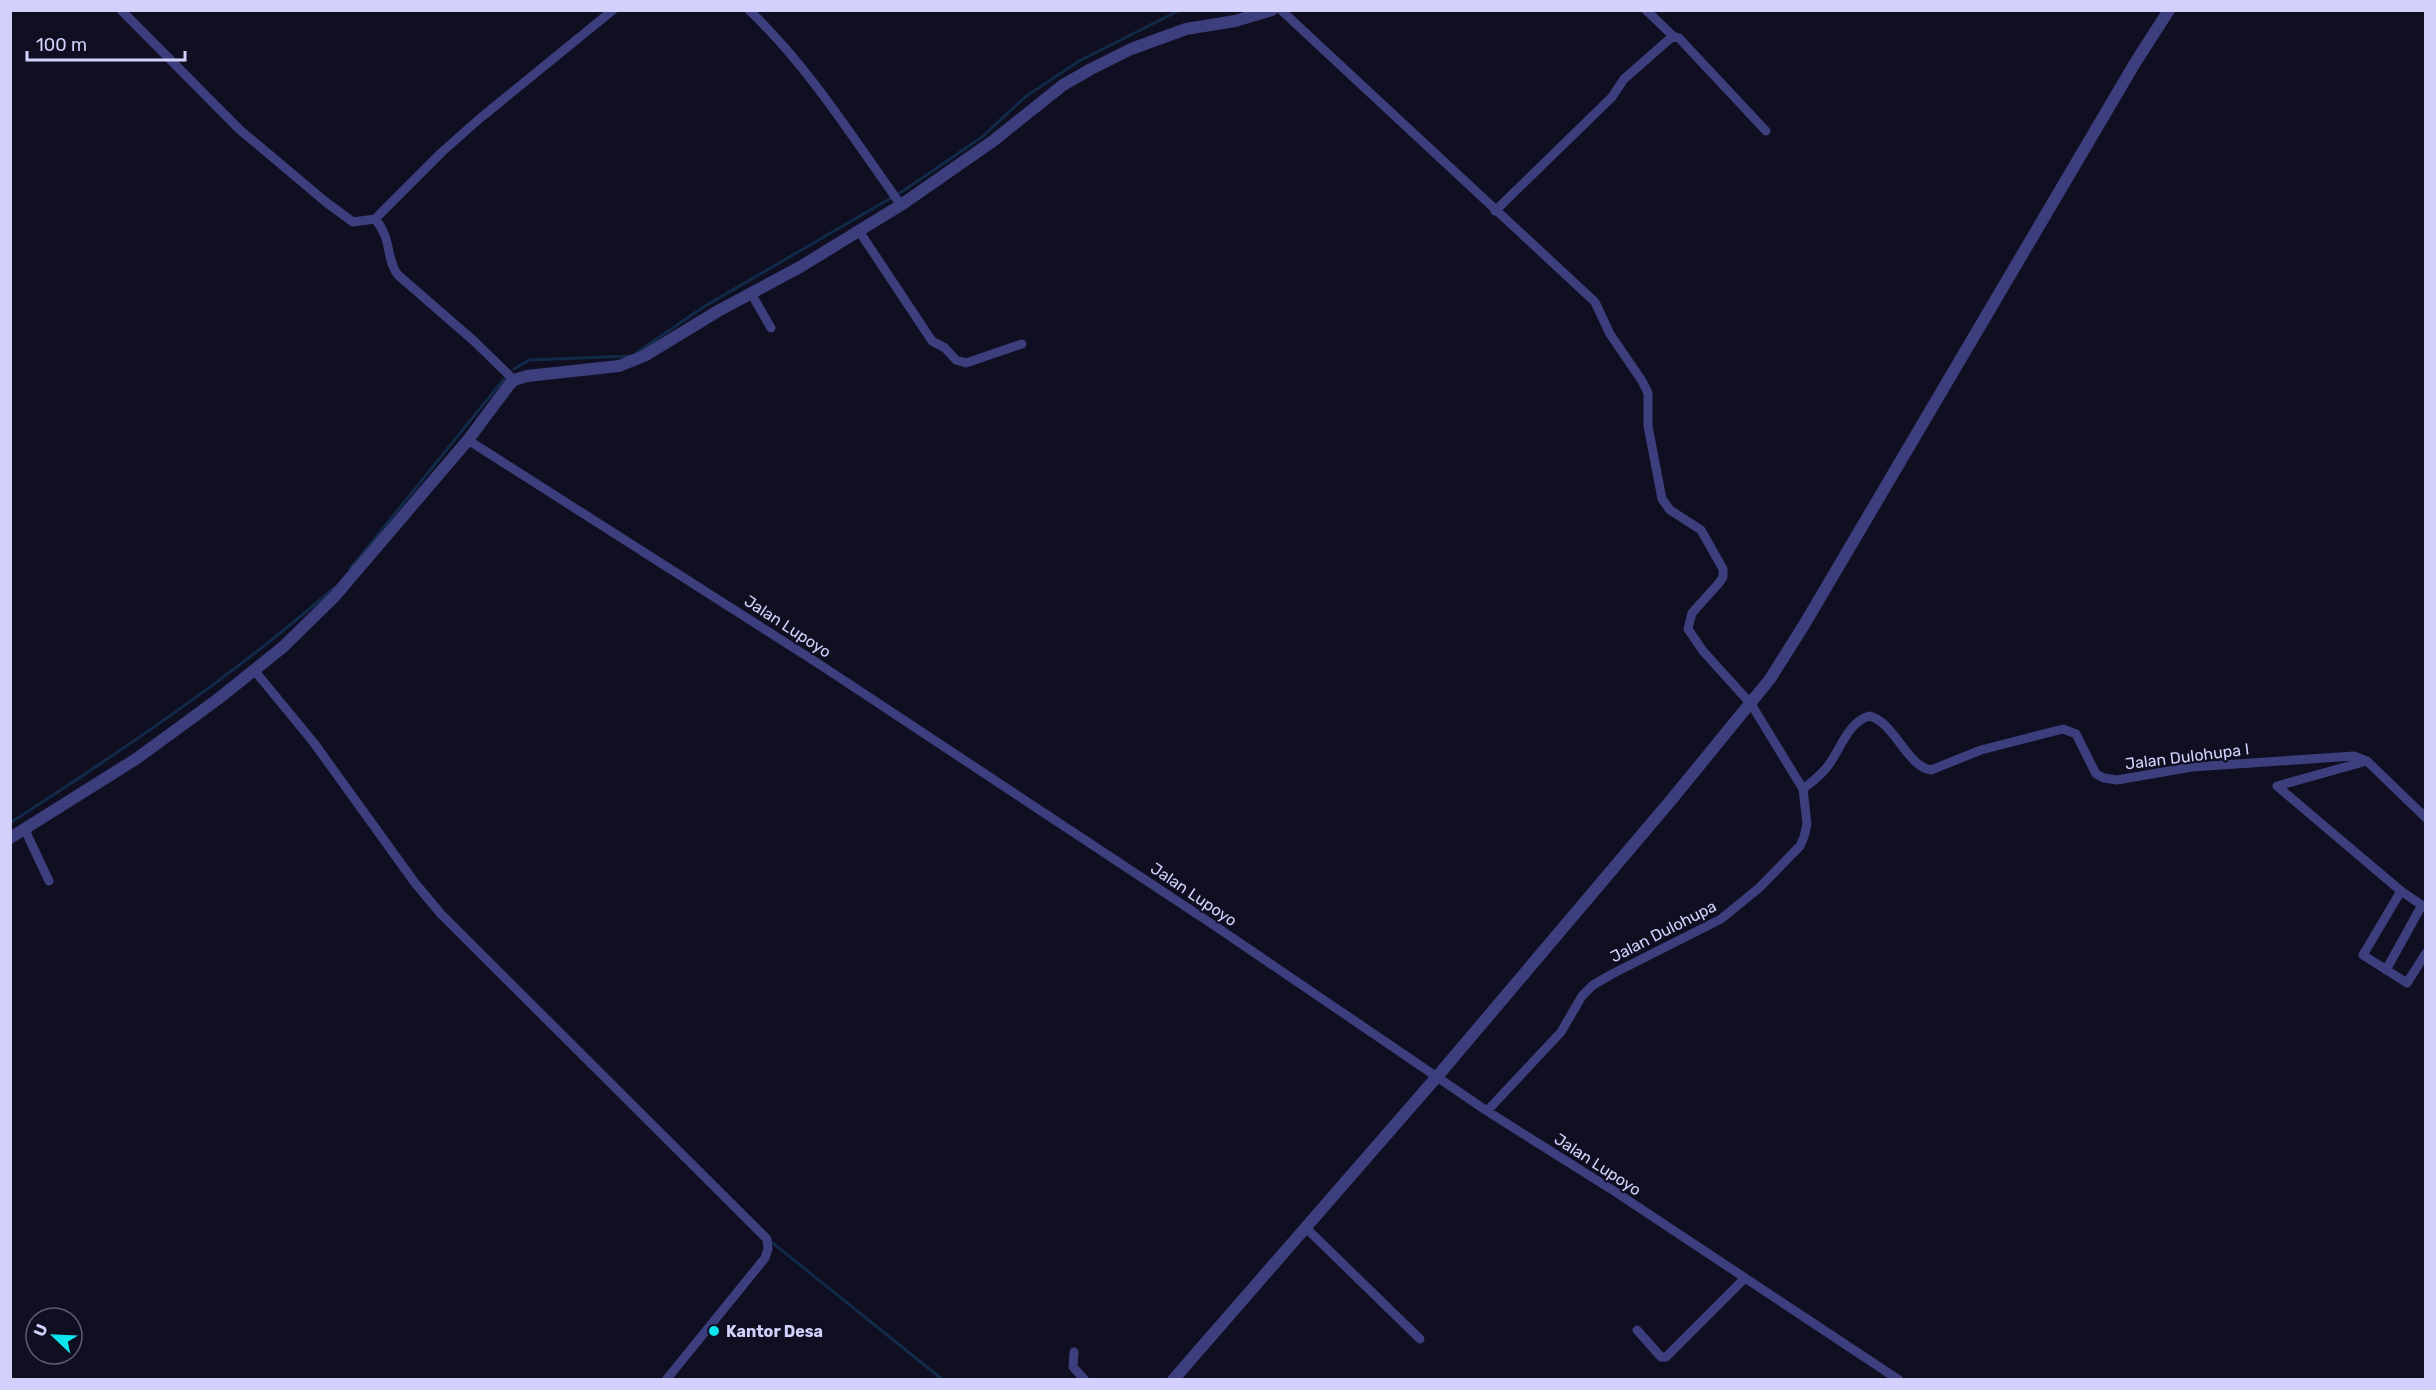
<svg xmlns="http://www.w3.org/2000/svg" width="2436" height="1390" font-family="Rubik,sans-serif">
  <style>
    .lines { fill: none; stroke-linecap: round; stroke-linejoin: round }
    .stream { stroke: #112a47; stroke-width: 3 }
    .minor { stroke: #3c3e7d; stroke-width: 9 }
    .tertiary { stroke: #3c3e7d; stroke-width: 12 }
    .poi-dot { fill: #0de5ec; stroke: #100e21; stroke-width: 2 }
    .labels { text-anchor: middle; stroke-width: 4.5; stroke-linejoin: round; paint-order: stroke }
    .street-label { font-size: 16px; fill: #d3d1fc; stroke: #100e21 }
    .poi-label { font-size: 16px; font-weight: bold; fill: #d3d1fc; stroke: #100e21; text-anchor: start }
  </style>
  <rect width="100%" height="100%" fill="#100e21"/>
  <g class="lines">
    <!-- stream -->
    <path class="stream" d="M 636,353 L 705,306 L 903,191 L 982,137 L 1025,97 L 1079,61 L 1180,10
      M 514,369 L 529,360 L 630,356
      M 350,569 L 504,379
      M 10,823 C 123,750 233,676 334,588
      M 769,1240 L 943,1380"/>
    <!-- minor -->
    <path class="minor" d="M 121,10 L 240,130 L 327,203 L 353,222 L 375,219 C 393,240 385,258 398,275 L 474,341 L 514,380
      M 749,10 C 809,67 853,138 901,205
      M 1281,10 L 1595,302 L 1610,334 L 1642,381 L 1648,393 L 1648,426 L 1662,499 L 1670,510 L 1701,530 L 1723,569 L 1723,577 L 1719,583 L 1692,613 L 1688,629 L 1703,651 L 1751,704 L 1803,789 L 1807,824 L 1804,837 L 1800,846 L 1759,888 L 1721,919 L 1614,973 L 1593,985 L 1582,996 L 1561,1032 L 1487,1111
      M 1646,10 L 1673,36
      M 1495,211 L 1612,97 L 1624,79 L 1673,36 L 1679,38 L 1766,131
      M 375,219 L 442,152 L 478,120 L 613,10
      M 859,231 L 932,341 L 945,348 L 956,360 L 966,363 L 1022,344
      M 751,293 L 771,328
      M 468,440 L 819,664 L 1218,928 L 1487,1111 L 1614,1191 L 1899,1380
      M 254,670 L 314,743 L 415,883 L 441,914 L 767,1239 L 768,1249 L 765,1258 L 666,1380
      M 2367,761 L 2277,786 L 2401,891 L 2426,908
      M 1803,789 C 1813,781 1823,774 1830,763 C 1841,747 1849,722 1869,716 C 1894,721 1907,767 1931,770 L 1981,750 L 2063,729 L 2076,734 L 2096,774 L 2104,778 L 2117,780 L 2192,767 L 2354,756 L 2367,761 L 2426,818
      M 25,830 L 49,881
      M 2401,891 L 2363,955 L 2407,983 L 2426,953
      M 2386,970 L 2422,905
      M 1305,1227 L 1420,1339
      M 1637,1330 L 1661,1357 L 1666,1357 L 1745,1278
      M 1074,1352 L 1073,1367 L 1085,1380"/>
    <!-- tertiary -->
    <path class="tertiary" d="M 10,838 L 136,759 L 218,699 L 283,647 L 334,597 L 468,440 L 509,385 L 514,380 L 527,376 L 619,366 L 644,356 L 718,311 L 800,267 L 901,205 L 993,141 L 1063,85 L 1091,69 L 1131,49 L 1186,29 L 1235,21 L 1272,10
      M 1173,1380 L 1441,1072 L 1672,799 L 1770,679 L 1804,625 L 2135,63 L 2169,10"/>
  </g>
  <!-- markers -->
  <circle class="poi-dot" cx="714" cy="1331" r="6"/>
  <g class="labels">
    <!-- street labels -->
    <g class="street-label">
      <text transform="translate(788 626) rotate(33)" y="6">Jalan Lupoyo</text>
      <text transform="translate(2187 756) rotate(-7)" y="6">Jalan Dulohupa I</text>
      <text transform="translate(1194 894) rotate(34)" y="6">Jalan Lupoyo</text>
      <text transform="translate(1663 931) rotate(-27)" y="6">Jalan Dulohupa</text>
      <text transform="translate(1598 1164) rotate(33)" y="6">Jalan Lupoyo</text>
    </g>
    <!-- poi labels -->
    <g class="poi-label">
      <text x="726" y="1337">Kantor Desa</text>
    </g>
  </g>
  <!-- border -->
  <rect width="2436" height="1390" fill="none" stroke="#d3d1fc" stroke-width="24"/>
  <!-- north arrow -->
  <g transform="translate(54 1336) rotate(293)"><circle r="28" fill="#100e21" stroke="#5e5c79" stroke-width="1.5"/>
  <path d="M0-4.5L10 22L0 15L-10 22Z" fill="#0de5ec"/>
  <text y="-9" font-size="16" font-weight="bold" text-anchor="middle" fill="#d3d1fc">U</text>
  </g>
  <!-- scale -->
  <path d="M27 51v9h158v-9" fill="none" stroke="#d3d1fc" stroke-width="3"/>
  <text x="36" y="51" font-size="18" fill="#d3d1fc" stroke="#100e21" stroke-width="4.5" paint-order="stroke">100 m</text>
</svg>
